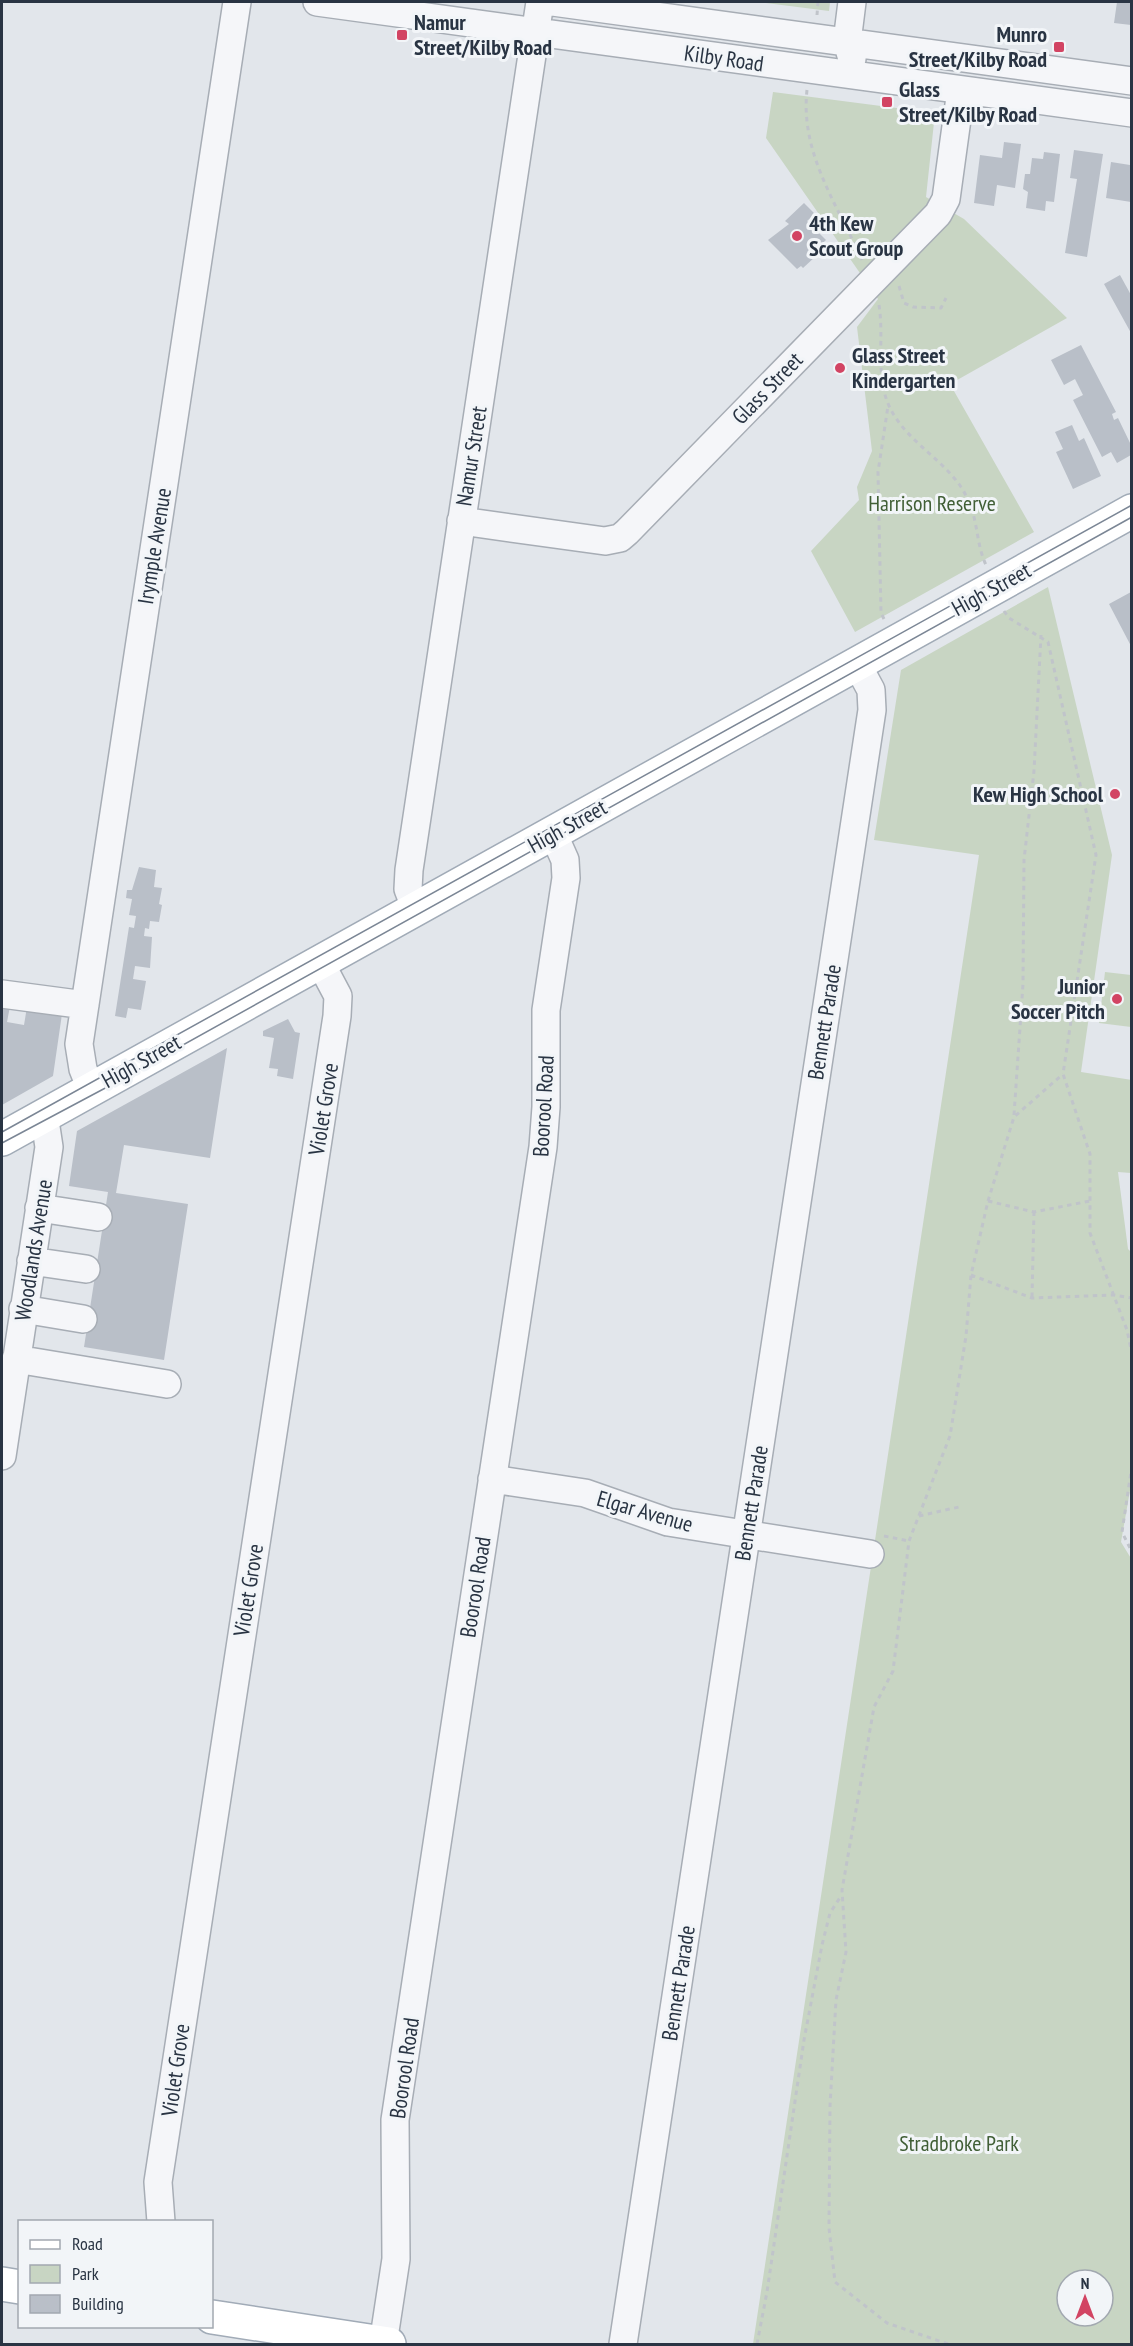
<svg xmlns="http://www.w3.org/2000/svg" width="1133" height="2346" font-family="'PT Sans Narrow',sans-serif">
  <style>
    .green { fill: #c8d5c3; fill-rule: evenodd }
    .building { fill: #b9bfc8 }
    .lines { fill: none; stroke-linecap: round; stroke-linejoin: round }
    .minor-casing { stroke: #a7adb5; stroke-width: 30 }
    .major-casing { stroke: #a1abb7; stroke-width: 36 }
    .path { stroke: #c0c4ca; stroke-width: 3; stroke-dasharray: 4.5 4.5; stroke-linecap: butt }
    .minor { stroke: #f5f6f9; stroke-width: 27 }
    .major { stroke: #fff; stroke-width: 33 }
    .tram { stroke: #7b8695; stroke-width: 1.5 }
    .poi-dot { fill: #d24463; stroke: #f2f5f8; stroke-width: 2 }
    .labels { text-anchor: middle; stroke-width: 6; stroke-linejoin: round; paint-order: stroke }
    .poi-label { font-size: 22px; font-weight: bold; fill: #293443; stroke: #f2f5f8; text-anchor: start }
    .street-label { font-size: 22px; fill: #293443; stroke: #f2f5f8 }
    .park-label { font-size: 22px; fill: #415f36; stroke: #f2f5f8 }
  </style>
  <rect width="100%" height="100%" fill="#e2e6eb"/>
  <!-- green -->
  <path class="green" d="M 758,2 L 830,2 L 829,11 Z
    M 773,92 L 935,113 L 926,197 L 964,219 L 1067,318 L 950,384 L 1034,532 L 855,632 L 811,551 L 859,500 L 857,487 L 872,451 L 857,327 L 878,299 L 766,138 Z
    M 1048,587 L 1112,855 L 1081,1072 L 1132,1080 L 1131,1173 L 1118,1172 L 1128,1249 L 1132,1253 L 1132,1479 L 1121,1542 L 1132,1560 L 1131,2344 L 753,2344 L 979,855 L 874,840 L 901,670 ZM 1067,2280 L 1103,2280 L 1103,2316 L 1067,2316 Z
    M 1105,972 L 1131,975 L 1131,1027 L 1099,1023 Z"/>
  <!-- building -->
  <path class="building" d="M 1117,2 L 1131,2 L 1131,25 L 1114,23 Z
    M 1004,142 L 1021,144 L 1015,188 L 997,185 L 994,206 L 974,203 L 980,155 L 1002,158 Z
    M 1074,150 L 1103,154 L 1087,257 L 1065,253 L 1077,179 L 1070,178 Z
    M 1044,152 L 1060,154 L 1054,202 L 1046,201 L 1045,211 L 1026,208 L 1028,192 L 1023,189 L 1025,174 L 1030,174 L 1032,158 L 1043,159 Z
    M 1111,162 L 1130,165 L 1131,202 L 1106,198 Z
    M 804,203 L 815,214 L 807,221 L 826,240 L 812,253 L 816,256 L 803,268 L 801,266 L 797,269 L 768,240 L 789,224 L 785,221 Z
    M 1120,275 L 1131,295 L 1131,333 L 1104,284 Z
    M 1081,345 L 1116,412 L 1112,414 L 1114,420 L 1118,418 L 1131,445 L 1131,455 L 1117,463 L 1111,452 L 1102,457 L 1073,400 L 1083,395 L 1075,379 L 1064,385 L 1051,360 Z
    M 1072,425 L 1079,441 L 1084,438 L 1101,476 L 1073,489 L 1056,452 L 1063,449 L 1055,432 Z
    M 1131,592 L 1131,646 L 1109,604 Z
    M 139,867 L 156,870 L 154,887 L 162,888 L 159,904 L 162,905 L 159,922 L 150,921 L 149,929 L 145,928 L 144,936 L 152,937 L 150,968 L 135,966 L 133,979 L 146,981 L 141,1010 L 128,1008 L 126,1018 L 115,1016 L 129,927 L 134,928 L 136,916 L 129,915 L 132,899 L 126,898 L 127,890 L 132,890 Z
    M 2,999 L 11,1001 L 7,1022 L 24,1025 L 28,1001 L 63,1007 L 53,1076 L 2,1105 Z
    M 288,1019 L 295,1032 L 300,1033 L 293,1079 L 277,1076 L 278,1069 L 269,1068 L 274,1038 L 263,1036 L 263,1031 Z
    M 227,1048 L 210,1158 L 124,1145 L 116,1193 L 188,1204 L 164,1360 L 84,1347 L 108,1192 L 69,1186 L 77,1131 Z"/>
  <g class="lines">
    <defs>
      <path id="minor" d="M 317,2 L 1132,113
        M 553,2 L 1132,81
        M 852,59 L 847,42 L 852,2
        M 461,521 L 605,541 L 620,538 L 627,532 L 938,214 L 946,199 L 961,90
        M 416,910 L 408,889 L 409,870 L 540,2
        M 2,994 L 85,1005
        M 91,1089 L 83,1069 L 79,1044 L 237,2
        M 39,1208 L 98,1217
        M 31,1261 L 86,1269
        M 23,1309 L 83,1319
        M 16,1359 L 167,1384
        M 2,1456 L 49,1147 L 44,1114
        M 492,1479 L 585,1493 L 668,1522 L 870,1554
        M 161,2222 L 158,2182 L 337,1016 L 338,996 L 320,962
        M 383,2344 L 396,2259 L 395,2120 L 543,1147 L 546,1107 L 546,1010 L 566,878 L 565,860 L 553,833
        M 623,2344 L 872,710 L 871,690 L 857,664"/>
      <path id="major" d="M 2,1139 L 1132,511
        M 2,2284 L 20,2287
        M 212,2317 L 389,2344"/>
    </defs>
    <!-- minor casing -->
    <use href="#minor" class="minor-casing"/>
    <!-- major casing -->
    <use href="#major" class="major-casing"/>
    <!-- path -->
    <path class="path" d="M 817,15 L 818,2
      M 807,90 C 800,153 837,204 862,260
      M 899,286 L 904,303 L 913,307 L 941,308 L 946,298
      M 879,305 C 884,336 876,371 887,401 C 901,438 940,456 961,487 C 980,516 974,539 986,565
      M 1004,611 L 1009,618 L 1048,642 L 1096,855 L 1063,1074 L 1090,1154 L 1090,1233 L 1127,1330 L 1132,1354
      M 884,619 L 881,613 L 878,472 L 888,406
      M 1014,1115 L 1023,984 L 1024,860 L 1034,771 L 1041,635
      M 988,1201 L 1034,1212 L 1090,1201
      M 971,1275 L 1032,1298 L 1114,1295 L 1132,1298
      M 1032,1297 L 1034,1212
      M 1132,1465 L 1122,1532 L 1132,1552
      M 919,1516 L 959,1507
      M 884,1536 L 909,1541
      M 757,2344 L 767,2292 L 804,2040 L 822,1945 L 830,1913 L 841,1896
      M 948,2344 L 887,2323 L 835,2282 L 829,2228 L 830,2106 L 836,2000 L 846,1952 L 842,1890 L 874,1707 L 893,1671 L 909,1541 L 950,1436 L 966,1336 L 971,1275 L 988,1201 L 1014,1117 L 1063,1074"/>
    <!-- minor -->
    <use href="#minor" class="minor"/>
    <!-- major -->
    <use href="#major" class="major"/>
    <!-- tram -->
    <path class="tram" d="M 2,1132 L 1132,505
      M 2,1143 L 111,1085 L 1132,517"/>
  </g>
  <!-- markers -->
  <g class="poi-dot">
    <rect x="396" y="29" width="12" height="12" rx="3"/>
    <rect x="1053" y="41" width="12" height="12" rx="3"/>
    <rect x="881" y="96" width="12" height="12" rx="3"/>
    <circle cx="797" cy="236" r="6"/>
    <circle cx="840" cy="368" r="6"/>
    <circle cx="1115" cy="794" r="6"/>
    <circle cx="1117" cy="999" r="6"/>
  </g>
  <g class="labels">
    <!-- poi labels -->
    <g class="poi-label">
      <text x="414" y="30">Namur<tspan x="414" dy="25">Street/Kilby Road</tspan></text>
      <text x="1047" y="42" text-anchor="end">Munro<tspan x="1047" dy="25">Street/Kilby Road</tspan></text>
      <text x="899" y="97">Glass<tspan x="899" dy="25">Street/Kilby Road</tspan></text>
      <text x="809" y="231">4th Kew<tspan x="809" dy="25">Scout Group</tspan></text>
      <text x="852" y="363">Glass Street<tspan x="852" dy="25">Kindergarten</tspan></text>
      <text x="1103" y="802" text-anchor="end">Kew High School</text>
      <text x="1105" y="994" text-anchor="end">Junior<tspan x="1105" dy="25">Soccer Pitch</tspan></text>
    </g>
    <!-- street labels -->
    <g class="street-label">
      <text transform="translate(724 58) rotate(8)" y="8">Kilby Road</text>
      <text transform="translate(767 388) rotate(-46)" y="8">Glass Street</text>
      <text transform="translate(471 456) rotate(-81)" y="8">Namur Street</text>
      <text transform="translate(154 546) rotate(-81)" y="8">Irymple Avenue</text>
      <text transform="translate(991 589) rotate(-29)" y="8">High Street</text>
      <text transform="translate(567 826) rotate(-29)" y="8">High Street</text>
      <text transform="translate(824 1022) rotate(-81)" y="8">Bennett Parade</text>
      <text transform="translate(141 1061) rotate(-29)" y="8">High Street</text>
      <text transform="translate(543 1106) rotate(-87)" y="8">Boorool Road</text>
      <text transform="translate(323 1109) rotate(-81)" y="8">Violet Grove</text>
      <text transform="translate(33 1250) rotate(-81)" y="8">Woodlands Avenue</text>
      <text transform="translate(751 1503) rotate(-81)" y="8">Bennett Parade</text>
      <text transform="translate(645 1511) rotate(16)" y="8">Elgar Avenue</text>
      <text transform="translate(475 1587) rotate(-81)" y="8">Boorool Road</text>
      <text transform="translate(248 1590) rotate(-81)" y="8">Violet Grove</text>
      <text transform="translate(678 1983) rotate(-81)" y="8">Bennett Parade</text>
      <text transform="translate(404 2068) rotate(-82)" y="8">Boorool Road</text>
      <text transform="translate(175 2070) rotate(-82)" y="8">Violet Grove</text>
    </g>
    <!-- park labels -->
    <g class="park-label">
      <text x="932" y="511">Harrison Reserve</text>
      <text x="959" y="2151">Stradbroke Park</text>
    </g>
  </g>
  <!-- border -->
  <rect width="1133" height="2346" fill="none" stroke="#293443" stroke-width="6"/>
  <!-- legend -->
  <rect x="18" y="2220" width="195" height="108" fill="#f2f5f8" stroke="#a2a8b0" stroke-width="1.5"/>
  <rect x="30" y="2240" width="30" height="9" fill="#ffffff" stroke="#a2a8b0" stroke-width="1.5"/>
  <text x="72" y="2250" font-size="18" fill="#293443">Road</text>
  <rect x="30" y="2265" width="30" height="18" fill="#c8d5c3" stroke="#a2a8b0" stroke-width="1.5"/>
  <text x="72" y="2280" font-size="18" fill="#293443">Park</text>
  <rect x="30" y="2295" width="30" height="18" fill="#b9bfc8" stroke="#a2a8b0" stroke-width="1.5"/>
  <text x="72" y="2310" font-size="18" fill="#293443">Building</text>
  <!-- north arrow -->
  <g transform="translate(1085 2298)"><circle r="28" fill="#f2f5f8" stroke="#a2a8b0" stroke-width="1.5"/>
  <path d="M0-4.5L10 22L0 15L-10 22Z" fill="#d24463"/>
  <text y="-9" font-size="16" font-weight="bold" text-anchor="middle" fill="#293443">N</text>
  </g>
</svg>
